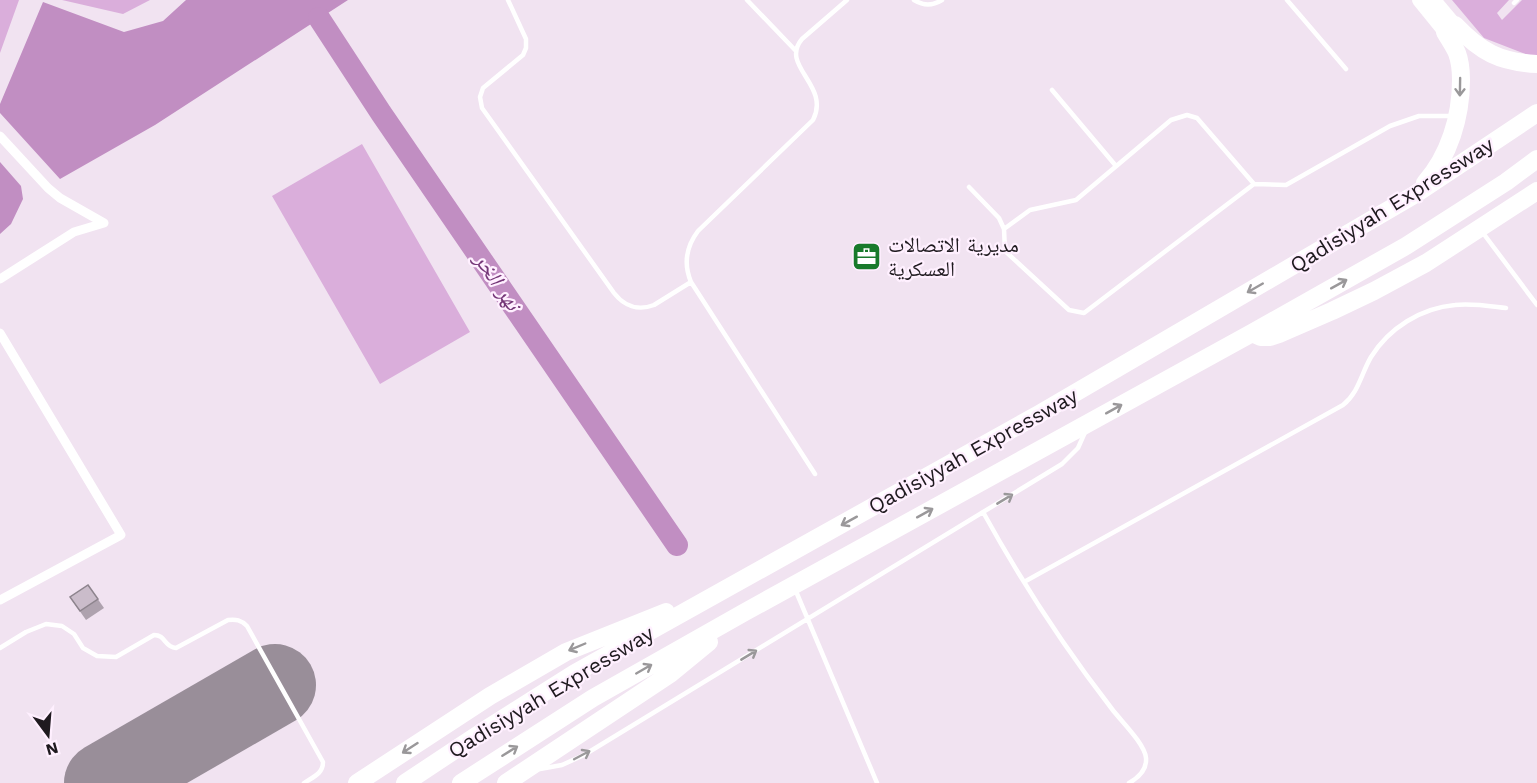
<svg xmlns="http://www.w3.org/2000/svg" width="1537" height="783" font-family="'Work Sans','Noto Naskh Arabic',sans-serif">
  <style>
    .green { fill: #daaedb }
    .water { fill: #c18ec2 }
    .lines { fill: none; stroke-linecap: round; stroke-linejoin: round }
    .river { stroke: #c18ec2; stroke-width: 22 }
    .runway { stroke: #998e99; stroke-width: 82 }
    .lane { stroke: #fff; stroke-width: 4.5 }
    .street { stroke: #fff; stroke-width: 9 }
    .secondary { stroke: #fff; stroke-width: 14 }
    .highway { stroke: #fff; stroke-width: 18 }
    .wall { fill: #aea2ae }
    .building { fill: #cabcca; stroke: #8d848d; stroke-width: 1.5 }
    .oneway { stroke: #9a989a }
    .labels { text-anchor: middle; stroke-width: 4.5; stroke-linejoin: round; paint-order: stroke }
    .street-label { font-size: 21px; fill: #1f1a1f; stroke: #fff0ff }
    .poi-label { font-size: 21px; fill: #1f1a1f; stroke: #fff0ff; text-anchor: start }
    .water-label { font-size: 22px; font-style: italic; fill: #753778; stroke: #fff0ff }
  </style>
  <rect width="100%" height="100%" fill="#f1e3f1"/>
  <!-- green -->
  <path class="green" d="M 0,0 L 19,0 L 0,53 Z
    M 62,0 L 150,0 L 123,14 Z
    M 1452,0 L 1509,0 L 1497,13 L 1502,20 L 1522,0 L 1537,0 L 1537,55 L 1528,55 L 1484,38 Z
    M 362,144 L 470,332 L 380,384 L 272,196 Z"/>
  <!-- water -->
  <path class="water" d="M 186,0 L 348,0 L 155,125 L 60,179 L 0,113 L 0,104 L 43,2 L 124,32 L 163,21 Z
    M 0,162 L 21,186 L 23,199 L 11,224 L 0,234 Z"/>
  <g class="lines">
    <!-- river -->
    <path class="river" d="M 319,18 L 381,113 L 677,545"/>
    <!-- runway -->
    <path class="runway" d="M 105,783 L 275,685"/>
    <!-- lane -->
    <path class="lane" d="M 508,0 L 526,39 L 526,48 L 523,55 L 483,88 L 480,97 L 482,108 L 614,293 C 624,306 638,311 654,305 L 691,282
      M 747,0 L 796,51
      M 914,0 C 924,6 932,6 942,0
      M 1287,0 L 1346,69
      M 1514,3 L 1517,0
      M 1052,90 L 1116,166
      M 969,187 L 999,218 L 1004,229 L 1005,251 L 1069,310 L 1084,313 L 1254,184 L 1286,185 L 1390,126 L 1419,116 L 1452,116
      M 1004,229 L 1030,210 L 1076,200 L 1171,120 L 1187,115 L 1197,118 L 1254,184
      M 1483,233 L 1537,305
      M 815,474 L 691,282 C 683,263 686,247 698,231 L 813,120 C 831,85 779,66 802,39 L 847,0
      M 983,512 C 1021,581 1064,647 1112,709 C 1121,721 1145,744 1146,758 C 1147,770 1138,778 1129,783
      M 1024,582 L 1343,405 C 1359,392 1361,374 1371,357 C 1389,328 1421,308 1455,305 C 1472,303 1489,306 1506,308
      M 795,589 L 877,783
      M 0,648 L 26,632 L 46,624 L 62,626 L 74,634 L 83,648 L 97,656 L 116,657 L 154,635 C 166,635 164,647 176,648 L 228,620 C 236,619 241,620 247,626 L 323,762 C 323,774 313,777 304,783
      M 540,769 L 562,765 L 584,755 L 1062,464 L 1078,448 L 1086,430"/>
    <!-- street -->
    <path class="street" d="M 0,136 L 48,188 L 60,198 L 104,223
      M 0,279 L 74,232 L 104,223
      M 0,333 L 121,535 L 0,600"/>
    <!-- secondary -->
    <path class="secondary" d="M 1419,0 L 1445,32
      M 1434,0 L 1455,25"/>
    <!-- highway -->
    <path class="highway" d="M 1455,25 C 1481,52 1499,62 1537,64
      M 1425,183 C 1449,156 1461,117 1461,80 C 1461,71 1460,61 1457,53 C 1454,46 1449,39 1445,32
      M 1252,333 L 1261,337 L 1270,337 L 1279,334 L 1332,311 L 1374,291 L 1426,263 L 1537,191
      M 357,783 L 490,696 L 566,652 L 666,612
      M 405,783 L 485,730 L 575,673 L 1039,414 L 1414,195 L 1537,113
      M 461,783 L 593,698 L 745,612 L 1252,333 L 1406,246 L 1506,182 L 1537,159
      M 506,783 L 670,674 L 709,642"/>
  </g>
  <!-- wall -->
  <path class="wall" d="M 88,585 L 104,608 L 86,620 L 70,597 Z"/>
  <!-- building -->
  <path class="building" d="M 88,585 L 98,599 L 80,611 L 70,597 Z"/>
  <!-- one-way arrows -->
  <defs><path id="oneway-shaft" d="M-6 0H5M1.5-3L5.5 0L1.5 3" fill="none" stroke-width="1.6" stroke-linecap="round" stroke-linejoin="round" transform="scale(1.5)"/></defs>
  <g class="oneway">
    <use href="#oneway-shaft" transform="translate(1460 87) rotate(91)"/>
    <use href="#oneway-shaft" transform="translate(1339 284) rotate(-29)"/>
    <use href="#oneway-shaft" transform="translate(1255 288) rotate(150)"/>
    <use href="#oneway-shaft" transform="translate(1114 409) rotate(-29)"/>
    <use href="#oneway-shaft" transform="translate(1005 499) rotate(-31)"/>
    <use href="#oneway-shaft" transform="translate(925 513) rotate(-29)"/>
    <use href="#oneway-shaft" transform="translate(849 521) rotate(151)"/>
    <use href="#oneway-shaft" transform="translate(577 647) rotate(157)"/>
    <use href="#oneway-shaft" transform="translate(749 655) rotate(-31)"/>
    <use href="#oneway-shaft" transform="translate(644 669) rotate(-30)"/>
    <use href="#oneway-shaft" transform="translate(410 748) rotate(147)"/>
    <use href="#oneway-shaft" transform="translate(510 751) rotate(-32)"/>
    <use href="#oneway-shaft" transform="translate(582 755) rotate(-28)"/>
  </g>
  <!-- icons -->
  <defs>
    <symbol id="office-square" viewBox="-11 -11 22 22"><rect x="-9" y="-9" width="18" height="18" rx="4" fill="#187a2b" stroke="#fff0ff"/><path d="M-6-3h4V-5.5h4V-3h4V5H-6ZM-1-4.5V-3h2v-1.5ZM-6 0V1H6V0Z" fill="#fff"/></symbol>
  </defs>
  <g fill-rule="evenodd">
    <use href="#office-square" x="850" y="240" width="33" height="33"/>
  </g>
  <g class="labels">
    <!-- street labels -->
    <g class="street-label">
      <text transform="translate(1392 205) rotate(-32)" y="7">Qadisiyyah Expressway</text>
      <text transform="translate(973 451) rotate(-29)" y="7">Qadisiyyah Expressway</text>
      <text transform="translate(551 692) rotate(-31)" y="7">Qadisiyyah Expressway</text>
    </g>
    <!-- poi labels -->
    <g class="poi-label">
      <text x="888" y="252">مديرية الاتصالات<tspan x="888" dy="24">العسكرية</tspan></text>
    </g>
    <!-- water labels -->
    <g class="water-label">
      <text transform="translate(498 281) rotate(56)" y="8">نهر الخر</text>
    </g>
  </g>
  <!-- north arrow -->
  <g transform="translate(48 735) rotate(164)" stroke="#fff0ff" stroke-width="4.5" paint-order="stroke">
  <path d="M0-4.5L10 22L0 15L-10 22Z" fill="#1f1a1f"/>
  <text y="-9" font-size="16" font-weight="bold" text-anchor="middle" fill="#1f1a1f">N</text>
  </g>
</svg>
